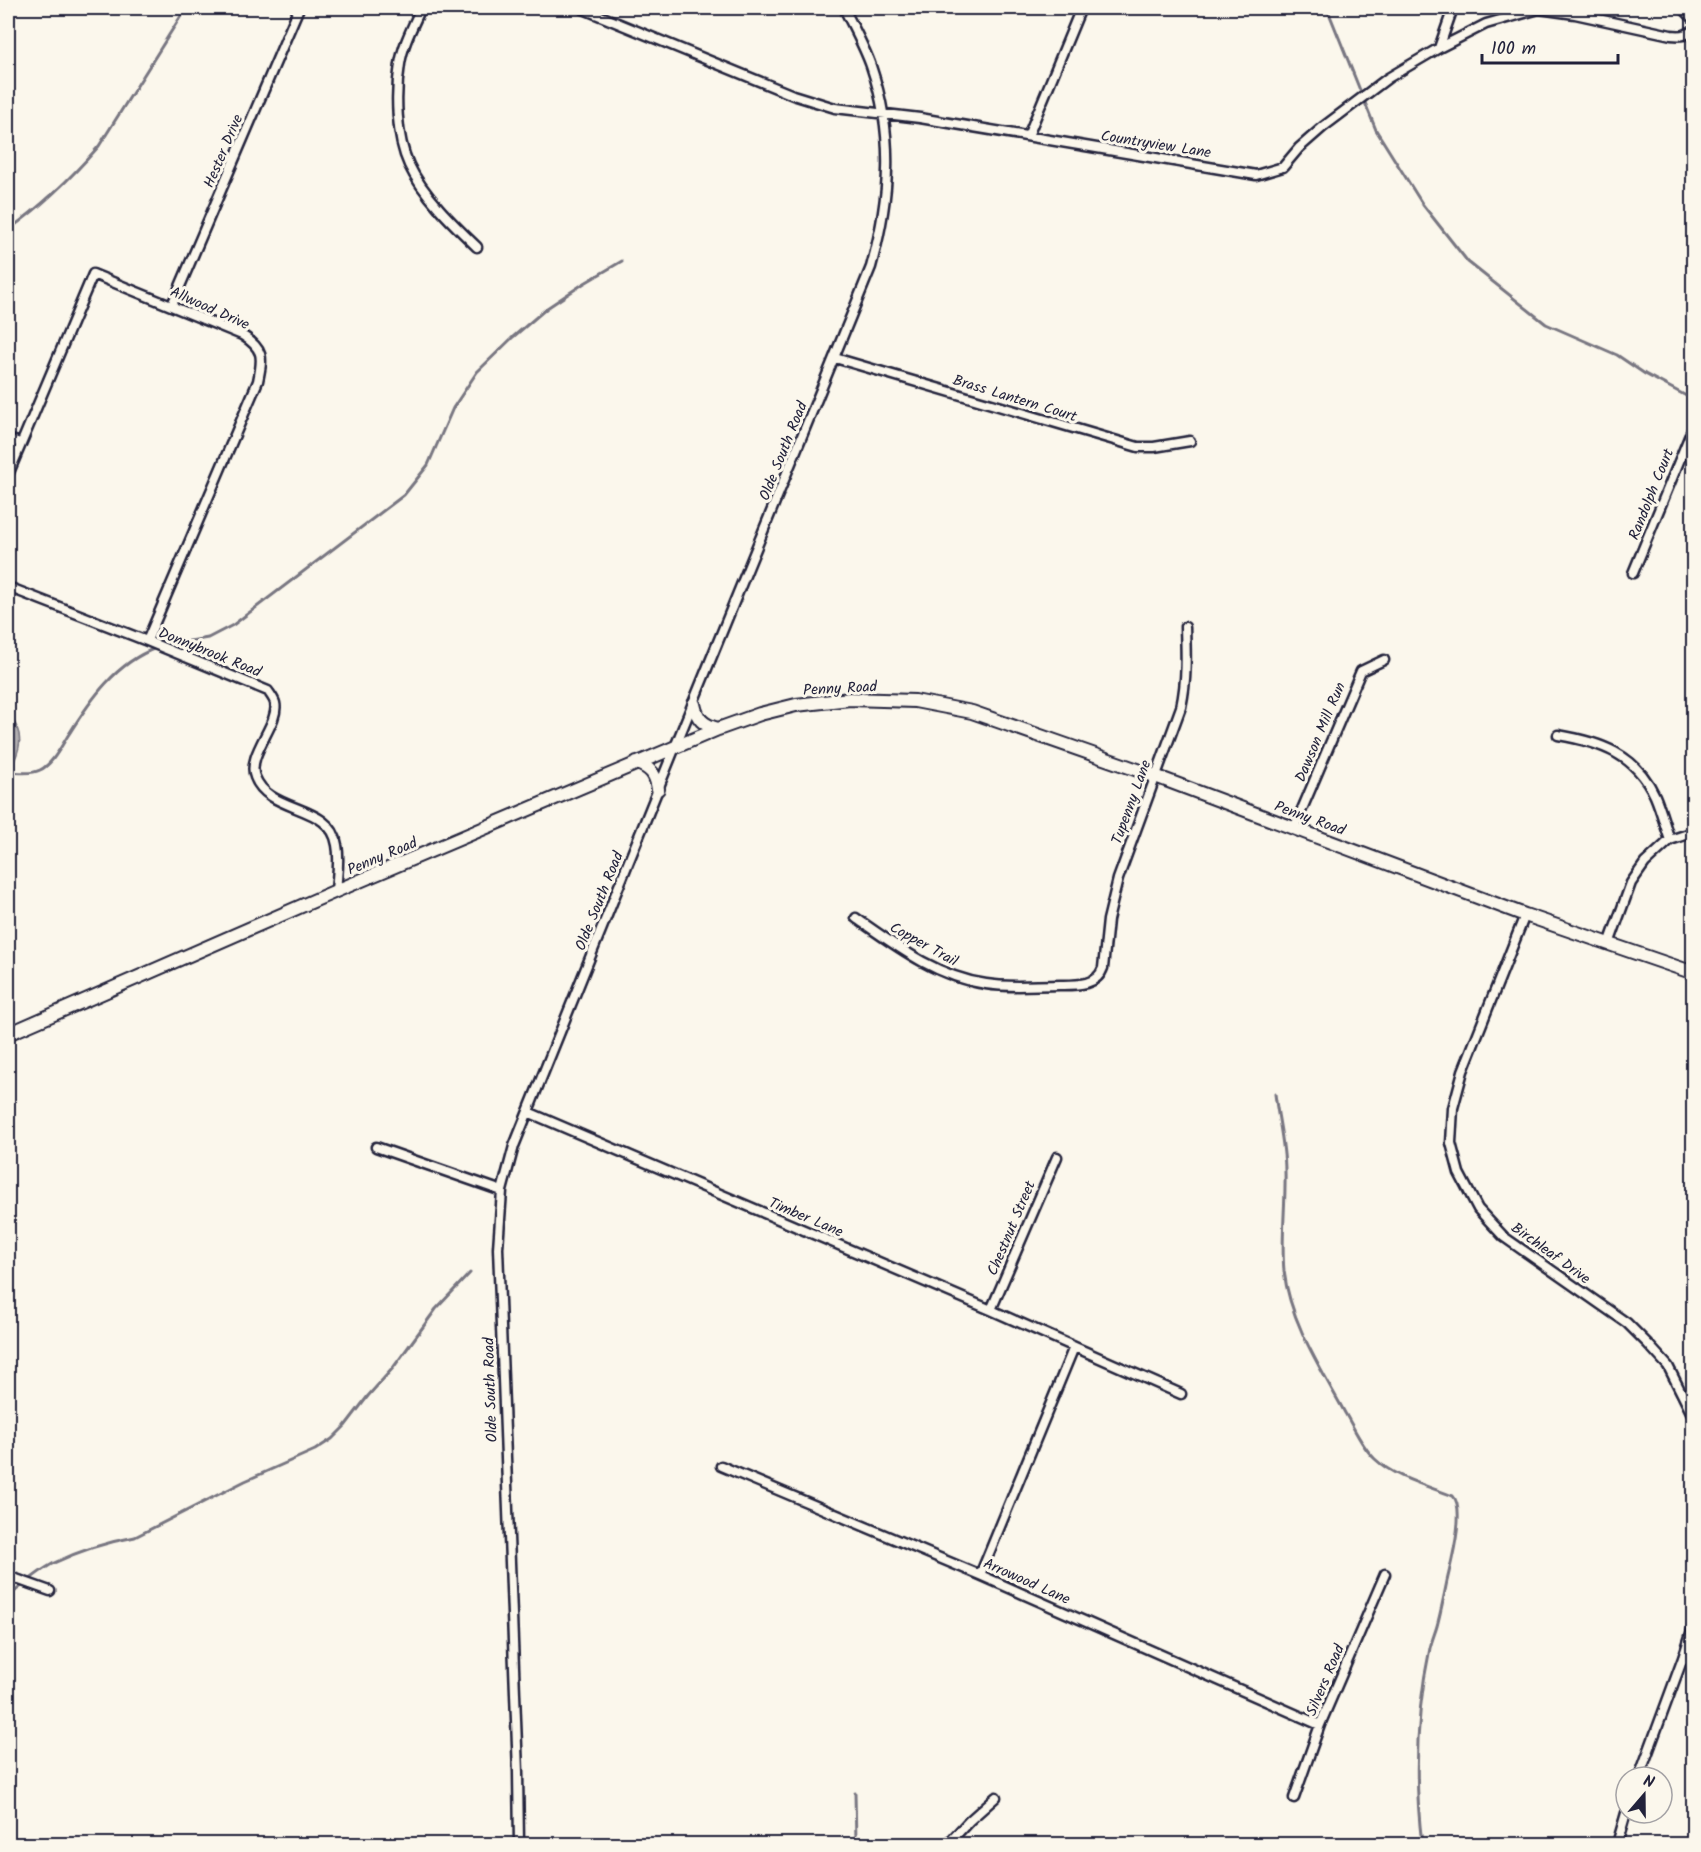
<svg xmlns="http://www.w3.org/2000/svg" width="1701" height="1852" font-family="Kalam,sans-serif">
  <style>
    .water { fill: #b1aeb0; stroke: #787681; stroke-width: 1.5 }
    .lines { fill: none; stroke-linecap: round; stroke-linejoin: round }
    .stream { stroke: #787681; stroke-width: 3 }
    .street-casing { stroke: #22223b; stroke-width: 13 }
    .secondary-casing { stroke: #22223b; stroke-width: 16 }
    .street { stroke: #fbf7ec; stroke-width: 8 }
    .secondary { stroke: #fbf7ec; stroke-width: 12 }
    .labels { text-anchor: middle; stroke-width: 6; stroke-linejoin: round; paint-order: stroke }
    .street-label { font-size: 15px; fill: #22223b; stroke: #fbf7ec }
  </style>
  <rect width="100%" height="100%" fill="#fbf7ec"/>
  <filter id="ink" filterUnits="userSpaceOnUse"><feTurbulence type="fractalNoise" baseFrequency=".0167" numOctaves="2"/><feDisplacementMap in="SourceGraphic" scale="12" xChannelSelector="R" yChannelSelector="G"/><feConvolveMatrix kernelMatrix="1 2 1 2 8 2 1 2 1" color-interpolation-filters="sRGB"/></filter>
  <g filter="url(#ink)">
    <!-- water -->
    <path class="water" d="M 8,713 C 26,735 21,750 8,773 Z"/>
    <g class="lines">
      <!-- stream -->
      <path class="stream" d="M 1327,8 L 1376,130 L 1423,205 L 1468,262 L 1546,324 L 1617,355 L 1645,374 L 1692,399
        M 8,230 C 41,207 72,177 99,146 L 186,8
        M 166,645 L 208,638 L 233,625 L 404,495 L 428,465 L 453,408 L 477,372 L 513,337 L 547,308 L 583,284 L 622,261
        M 8,772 C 17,772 31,775 40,770 C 53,764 61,746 69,734 C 91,699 116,663 156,648
        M 1275,1094 C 1278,1119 1285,1145 1285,1171 C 1286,1204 1281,1238 1284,1271 C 1290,1322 1321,1369 1345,1413 C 1354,1428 1362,1447 1375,1459 C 1395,1478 1428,1486 1453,1496 C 1466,1509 1451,1563 1447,1581 C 1444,1596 1441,1611 1437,1626 C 1435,1633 1432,1640 1430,1648 C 1416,1713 1414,1779 1422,1844
        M 8,1597 C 22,1586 37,1572 54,1563 C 79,1551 107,1542 135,1537 L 245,1481 L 315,1450 L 332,1439 L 345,1426 L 368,1396 L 393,1368 L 436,1309 L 470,1273
        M 855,1793 L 856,1842"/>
      <defs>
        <path id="street" d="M 421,8 C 413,26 403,44 400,64 C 395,94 396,137 409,165 C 423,195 453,224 477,247
          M 581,8 L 793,95 L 835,108 L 920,118 L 1256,175 L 1283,167 L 1299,148 L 1323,127 L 1388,78 L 1439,48 L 1486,24 L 1539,9 L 1575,14 L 1671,35 C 1681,36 1687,36 1694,29
          M 1439,48 L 1453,8
          M 1028,136 L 1081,8
          M 172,305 L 299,8
          M 835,358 L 1138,447 L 1154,447 L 1190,441
          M 8,439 L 20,443
          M 8,475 L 93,274 L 242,335 C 264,349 263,357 258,381 L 147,641
          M 1633,573 L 1694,425
          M 8,587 L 147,641 L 268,691 C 270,694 274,699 275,703 C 280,723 246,755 255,777 C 269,814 331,803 337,845 C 340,860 337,876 336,891
          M 1558,735 C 1600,742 1636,754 1655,796 C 1661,810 1665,826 1670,840
          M 1294,828 L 1361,671 L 1384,660
          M 1525,915 L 1463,1071 L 1453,1108 L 1451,1143 L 1459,1173 L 1478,1209 L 1504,1237 L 1627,1323 L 1648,1344 L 1668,1366 L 1694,1418
          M 856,918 C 896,946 937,977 986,984 C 1010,988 1036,985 1060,985 C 1076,985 1097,986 1103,968 L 1108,920 L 1118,879 L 1181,707 C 1187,680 1186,654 1185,627
          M 1609,944 L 1631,883 L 1645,863 L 1670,840 L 1694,832
          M 528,1112 L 991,1310 L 1181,1394
          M 376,1147 L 502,1191
          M 991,1310 L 1057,1157
          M 721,1466 L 980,1575 L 1320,1725
          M 980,1575 L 1074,1347
          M 8,1576 L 50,1591
          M 1683,1658 L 1694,1659
          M 1639,1777 L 1683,1658 L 1694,1624
          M 1294,1798 L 1320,1725 L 1385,1574
          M 519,1844 L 518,1772 L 498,1248 L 502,1191 L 514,1146 L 675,747 L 871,267 C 890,198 895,136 871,66 C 864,46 853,27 844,8
          M 948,1844 L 969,1821 L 996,1797
          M 1617,1844 L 1626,1813"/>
        <path id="secondary" d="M 1685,8 L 1694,17
          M 694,704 C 697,719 703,725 718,729
          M 637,763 C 651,768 656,775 658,789
          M 8,1034 L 336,891 L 718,729 L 760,714 L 796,705 L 850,699 L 915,701 L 972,712 L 1155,776 L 1525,915 L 1694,973"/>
      </defs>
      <!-- street casing -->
      <use href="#street" class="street-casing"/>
      <!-- secondary casing -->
      <use href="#secondary" class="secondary-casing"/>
      <!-- street -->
      <use href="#street" class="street"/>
      <!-- secondary -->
      <use href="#secondary" class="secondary"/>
    </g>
  </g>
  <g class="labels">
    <!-- street labels -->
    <g class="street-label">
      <text transform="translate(1156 144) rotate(9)" y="5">Countryview Lane</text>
      <text transform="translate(223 151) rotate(-67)" y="5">Hester Drive</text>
      <text transform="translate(210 308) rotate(24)" y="5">Allwood Drive</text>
      <text transform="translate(1015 398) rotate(17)" y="5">Brass Lantern Court</text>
      <text transform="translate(783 451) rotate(-68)" y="5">Olde South Road</text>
      <text transform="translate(1651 494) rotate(-68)" y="5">Randolph Court</text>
      <text transform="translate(210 652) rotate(22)" y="5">Donnybrook Road</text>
      <text transform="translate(840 688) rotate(-3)" y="5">Penny Road</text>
      <text transform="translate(1320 732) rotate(-67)" y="5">Dawson Mill Run</text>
      <text transform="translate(1131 802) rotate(-70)" y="5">Tupenny Lane</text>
      <text transform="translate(1310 818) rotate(20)" y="5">Penny Road</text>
      <text transform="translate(382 856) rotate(-23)" y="5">Penny Road</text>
      <text transform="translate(599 901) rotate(-68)" y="5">Olde South Road</text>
      <text transform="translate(924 944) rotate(29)" y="5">Copper Trail</text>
      <text transform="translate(806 1217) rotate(23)" y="5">Timber Lane</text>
      <text transform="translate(1011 1228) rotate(-67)" y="5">Chestnut Street</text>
      <text transform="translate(1551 1253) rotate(36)" y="5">Birchleaf Drive</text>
      <text transform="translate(490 1390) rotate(-92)" y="5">Olde South Road</text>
      <text transform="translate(1027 1581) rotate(24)" y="5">Arrowood Lane</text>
      <text transform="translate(1325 1680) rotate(-67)" y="5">Silvers Road</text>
    </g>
  </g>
  <!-- margin -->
  <rect width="1701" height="1852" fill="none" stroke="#fbf7ec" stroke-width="30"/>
  <rect x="15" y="15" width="1671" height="1822" fill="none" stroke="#22223b" stroke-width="2" filter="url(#ink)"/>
  <!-- north arrow -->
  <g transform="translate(1644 1795) rotate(20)"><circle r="28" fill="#fbf7ec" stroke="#a4a2a5" stroke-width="1.5"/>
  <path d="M0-4.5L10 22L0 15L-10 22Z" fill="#22223b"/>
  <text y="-9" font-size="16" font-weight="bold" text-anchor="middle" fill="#22223b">N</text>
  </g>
  <!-- scale -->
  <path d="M1482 54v9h136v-9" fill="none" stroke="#22223b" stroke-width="3"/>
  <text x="1491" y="54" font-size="18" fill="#22223b" stroke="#fbf7ec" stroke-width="4.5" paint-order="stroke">100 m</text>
</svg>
